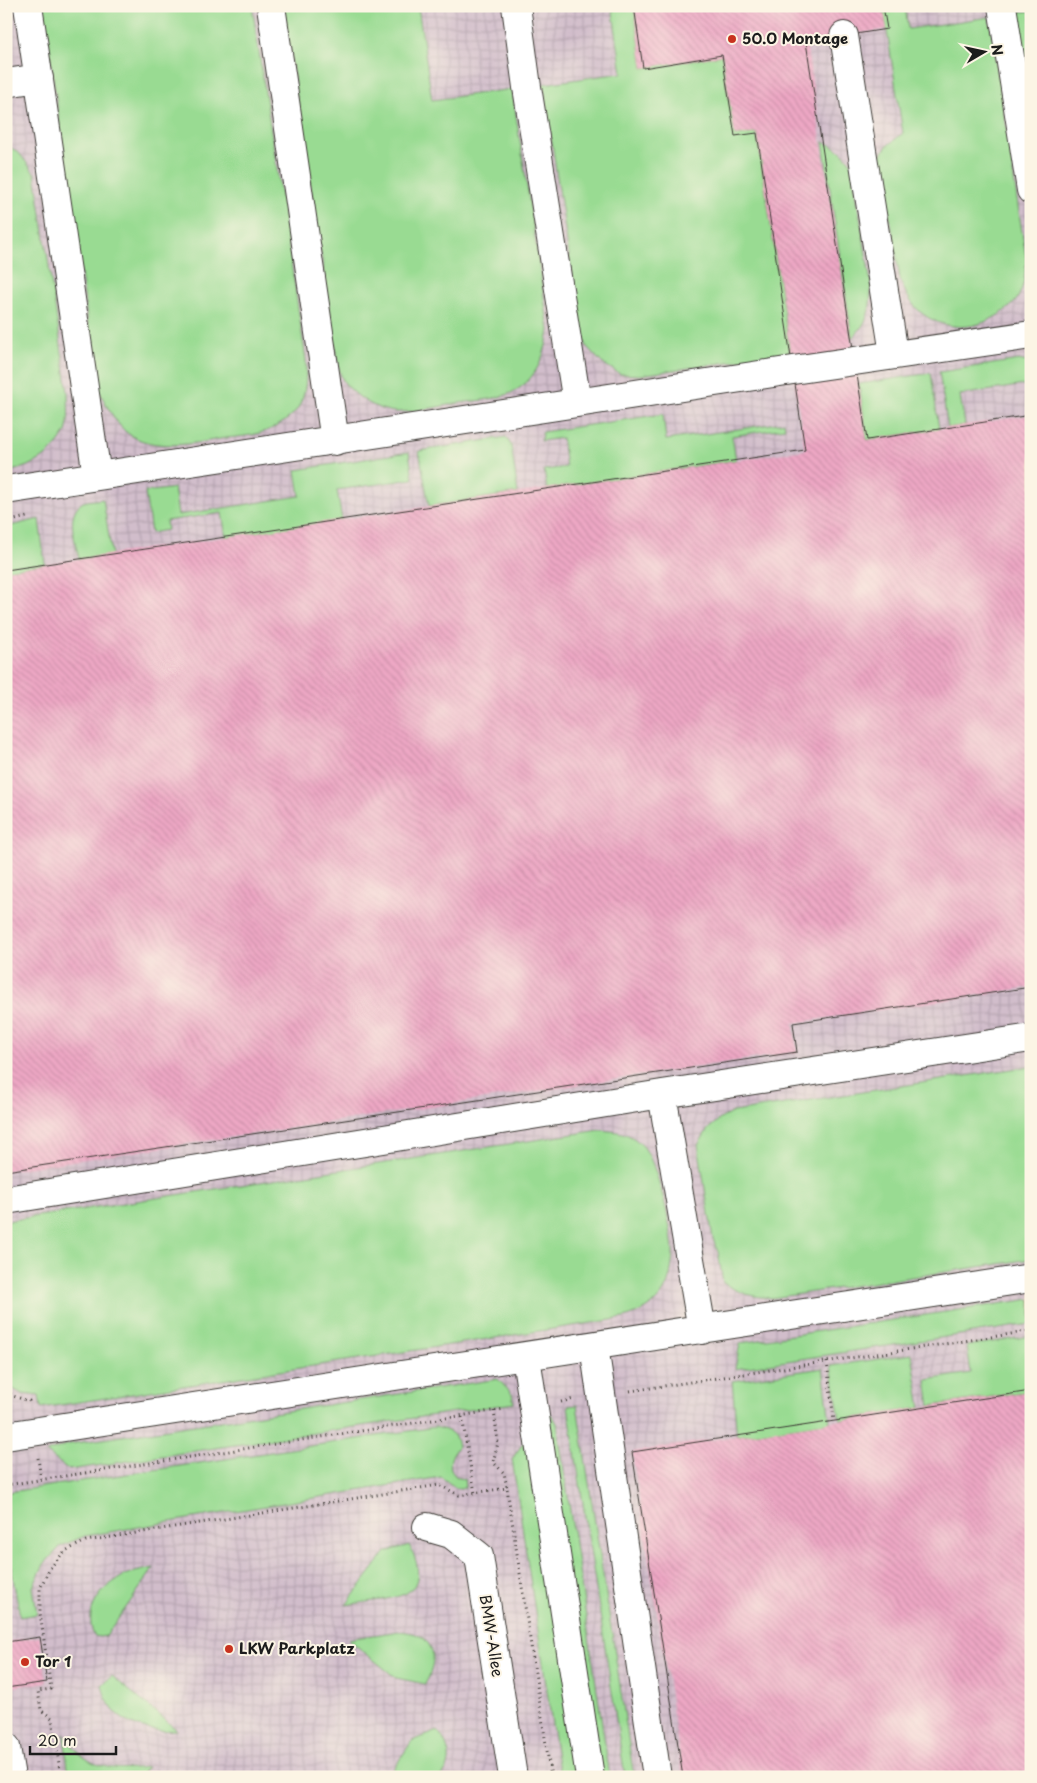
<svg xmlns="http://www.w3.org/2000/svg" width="1037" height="1783" font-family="'Playpen Sans',sans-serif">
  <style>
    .industrial { fill: url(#industrial-grid) }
    .grass { fill: #99db92; stroke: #5a7c57 }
    .building { fill: url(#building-back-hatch) }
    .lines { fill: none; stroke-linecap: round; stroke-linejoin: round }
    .minor-casing { stroke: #3c3934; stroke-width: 30 }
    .path { stroke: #3c3934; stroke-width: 3; stroke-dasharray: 1 4; stroke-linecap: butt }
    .minor { stroke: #fff; stroke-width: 28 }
    .poi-dot { fill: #c8321e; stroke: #fcf5e5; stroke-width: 2 }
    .labels { text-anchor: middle; stroke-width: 4; stroke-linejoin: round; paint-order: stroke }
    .poi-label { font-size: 15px; font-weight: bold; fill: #1c1c1c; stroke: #fcf5e5; text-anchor: start }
    .street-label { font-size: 15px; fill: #1c1c1c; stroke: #fcf5e5 }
  </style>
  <defs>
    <pattern id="industrial-grid" width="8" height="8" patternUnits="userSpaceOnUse" patternTransform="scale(1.25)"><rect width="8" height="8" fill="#d1bdcb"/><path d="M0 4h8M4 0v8" fill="none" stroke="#b3a2ae"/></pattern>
    <pattern id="building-back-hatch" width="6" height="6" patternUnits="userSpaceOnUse" patternTransform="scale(1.25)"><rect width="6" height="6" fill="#eda7c4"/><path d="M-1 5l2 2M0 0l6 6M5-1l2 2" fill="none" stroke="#cb8fa8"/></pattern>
  </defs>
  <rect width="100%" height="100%" fill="#fcf5e5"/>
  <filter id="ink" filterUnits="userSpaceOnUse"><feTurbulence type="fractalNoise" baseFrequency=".02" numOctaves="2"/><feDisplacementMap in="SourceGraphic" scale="10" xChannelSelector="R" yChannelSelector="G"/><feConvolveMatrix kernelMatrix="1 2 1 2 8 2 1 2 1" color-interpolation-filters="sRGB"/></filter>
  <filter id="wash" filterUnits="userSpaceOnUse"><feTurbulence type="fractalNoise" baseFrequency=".0096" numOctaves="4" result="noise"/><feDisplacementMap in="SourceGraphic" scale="20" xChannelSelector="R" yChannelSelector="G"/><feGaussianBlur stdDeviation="1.12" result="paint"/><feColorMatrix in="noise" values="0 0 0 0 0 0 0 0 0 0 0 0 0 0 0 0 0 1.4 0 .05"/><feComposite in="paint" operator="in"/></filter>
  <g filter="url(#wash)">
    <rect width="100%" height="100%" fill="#f2ddbe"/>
    <!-- industrial -->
    <path class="industrial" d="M 6,6 L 1031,6 L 1031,1777 L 6,1777 Z"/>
    <!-- grass -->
    <path class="grass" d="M 43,6 L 252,6 L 306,360 C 306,376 307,393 298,408 C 290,420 274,429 260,433 C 250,436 237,437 226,438 C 196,443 152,453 126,432 C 113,420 105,402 97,387 Z
      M 283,6 L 418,6 L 432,100 L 512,89 L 549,330 C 546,352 538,376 518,389 C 501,400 479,400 459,403 C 441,406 413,413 395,412 C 376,410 356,397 344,382 C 341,377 339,370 338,364 Z
      M 612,6 L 634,6 L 643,68 L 722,55 L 735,136 L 757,133 L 790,353 L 640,375 L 620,374 L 602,363 L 587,347 L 580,327 L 543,84 L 622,73 Z
      M 883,6 L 905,6 L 908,29 L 989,17 L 1026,258 C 1025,272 1025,286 1017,299 C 1011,308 999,315 989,320 C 961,334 924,325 908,297 C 905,291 902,285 900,279 L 880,157 L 887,146 L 903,133 Z
      M 1031,11 L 1031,95 L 1018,12 Z
      M 823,142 C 836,146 843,152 851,163 L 871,284 C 871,308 869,322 852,338 Z
      M 6,144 L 20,154 L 35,174 L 68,392 C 68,405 70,420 66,432 C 64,435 61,439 59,442 C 46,460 28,468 6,472 Z
      M 1019,360 L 1027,362 L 1031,368 L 1031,384 L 960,395 L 965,425 L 948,428 L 939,372 Z
      M 931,373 L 939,429 L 867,440 L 859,384 Z
      M 663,414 L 666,440 L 784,422 L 785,428 L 732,436 L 736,460 L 547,489 L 544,470 L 566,467 L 562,438 L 541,441 L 542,432 Z
      M 506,437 L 511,445 L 518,493 L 429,506 L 419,451 Z
      M 409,452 L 413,479 L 337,490 L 342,520 L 226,537 L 222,513 L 166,521 L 167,530 L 151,533 L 145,492 L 174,488 L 178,515 L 300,496 L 296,470 Z
      M 103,499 L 112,555 L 79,559 C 76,543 64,513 83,502 C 89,500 97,500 103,499 Z
      M 39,519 L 45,564 L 6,570 L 6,527 Z
      M 1031,1066 L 1031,1259 L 773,1298 C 752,1297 741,1294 723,1283 L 718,1252 L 713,1239 L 698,1145 L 708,1129 L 720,1119 L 733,1112 Z
      M 600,1130 C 619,1132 627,1131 642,1145 C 657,1160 673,1232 673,1254 C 672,1266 670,1281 664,1291 C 655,1306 641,1313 624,1318 L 41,1408 L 39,1396 L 22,1394 L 6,1385 L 6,1221 Z
      M 1031,1299 L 1031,1324 L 735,1369 L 740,1343 Z
      M 1031,1336 L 1031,1391 L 930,1406 L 926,1380 L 971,1373 L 967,1346 Z
      M 912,1354 L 921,1408 L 840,1420 L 831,1366 Z
      M 823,1368 L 830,1422 L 737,1436 L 732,1381 Z
      M 498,1379 L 512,1394 L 514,1403 L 69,1470 L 46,1452 L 69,1444 Z
      M 577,1405 L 634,1777 L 625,1777 L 568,1406 Z
      M 546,1410 L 552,1415 L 557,1423 L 610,1777 L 560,1777 L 512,1459 Z
      M 435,1427 C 449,1431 455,1431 458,1446 C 448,1457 446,1477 464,1479 L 465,1488 L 456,1488 L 441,1477 L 85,1536 L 61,1546 L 44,1564 L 33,1587 L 37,1614 L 20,1617 C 15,1586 0,1519 9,1492 Z
      M 409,1545 C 417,1559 424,1581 408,1592 C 397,1600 360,1602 346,1605 L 386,1552 Z
      M 154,1568 L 106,1636 L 100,1637 L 94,1636 C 82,1607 105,1582 131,1573 C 139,1571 147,1569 154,1568 Z
      M 399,1631 C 408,1632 419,1633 425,1640 C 438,1652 433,1671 425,1684 L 396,1678 L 348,1639 Z
      M 112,1676 L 177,1730 C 142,1733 110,1723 102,1685 Z
      M 438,1731 C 445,1740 452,1754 448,1766 C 447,1770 443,1774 441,1777 L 388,1777 L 412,1741 Z
      M 64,1734 C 86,1769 109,1771 147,1767 L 140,1777 L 69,1777 Z"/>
    <g id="blocks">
      <!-- building -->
      <path class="building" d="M 634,6 L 883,6 L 887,29 L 806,42 L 867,440 L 1031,415 L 1031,987 L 793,1023 L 797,1052 L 6,1171 L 6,570 L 805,450 L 757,133 L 735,136 L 722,55 L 643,68 Z
        M 1031,1391 L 1031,1777 L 683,1777 L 632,1452 Z
        M 40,1637 L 47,1682 L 6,1688 L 6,1642 Z"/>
    </g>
  </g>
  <g filter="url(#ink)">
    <use href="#blocks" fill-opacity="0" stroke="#3c3934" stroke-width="1"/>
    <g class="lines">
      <defs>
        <path id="minor" d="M 28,6 L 97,476
          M 271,6 L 335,441
          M 516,6 L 527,87 L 577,403
          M 1002,6 L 1031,190
          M 844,36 L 894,354
          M 6,83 L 39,78
          M 6,490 L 793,370 L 1031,335
          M 662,1094 L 702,1330
          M 6,1200 L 662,1094 L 1031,1038
          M 594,1346 L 657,1777
          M 526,1357 L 590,1777
          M 6,1436 L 1031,1278
          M 427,1527 L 451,1534 L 479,1556 L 513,1777
          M 6,1747 L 11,1777"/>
      </defs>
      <!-- minor casing -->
      <use href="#minor" class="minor-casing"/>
      <!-- path -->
      <path class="path" d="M 6,522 L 27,517
        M 827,1362 L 834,1421
        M 6,1391 L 13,1396 L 29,1401 L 30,1405
        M 630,1391 L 1031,1331
        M 561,1402 L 574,1399
        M 494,1411 L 498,1443 L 493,1462 L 504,1473 L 507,1488
        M 462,1417 L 475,1493
        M 38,1458 L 41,1479
        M 6,1485 L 505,1409
        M 61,1777 L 52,1718 L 41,1710 L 38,1691 L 51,1689 L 40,1613 L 40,1588 L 50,1568 L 65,1551 L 86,1541 L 439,1485 L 459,1495 L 507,1488 L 551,1777"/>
      <!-- minor -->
      <use href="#minor" class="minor"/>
    </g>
  </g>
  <!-- markers -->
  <g class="poi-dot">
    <circle cx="732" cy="39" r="5"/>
    <circle cx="229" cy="1649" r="5"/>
    <circle cx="25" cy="1662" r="5"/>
  </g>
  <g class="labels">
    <!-- poi labels -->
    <g class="poi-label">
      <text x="742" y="44">50.0 Montage</text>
      <text x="239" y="1654">LKW Parkplatz</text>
      <text x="35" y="1667">Tor 1</text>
    </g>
    <!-- street labels -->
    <g class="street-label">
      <text transform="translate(491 1636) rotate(81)" y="5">BMW-Allee</text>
    </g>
  </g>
  <!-- margin -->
  <rect width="1037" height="1783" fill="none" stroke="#fcf5e5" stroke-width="25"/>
  <!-- north arrow -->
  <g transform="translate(984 52) rotate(81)" stroke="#fcf5e5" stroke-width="4" paint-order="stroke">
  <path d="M0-4L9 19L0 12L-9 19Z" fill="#1c1c1c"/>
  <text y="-8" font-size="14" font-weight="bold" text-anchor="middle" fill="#1c1c1c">N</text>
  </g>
  <!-- scale -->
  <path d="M30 1746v8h86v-8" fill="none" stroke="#1c1c1c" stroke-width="2.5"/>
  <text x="38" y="1746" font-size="15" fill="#1c1c1c" stroke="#fcf5e5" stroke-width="4" paint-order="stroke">20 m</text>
</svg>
